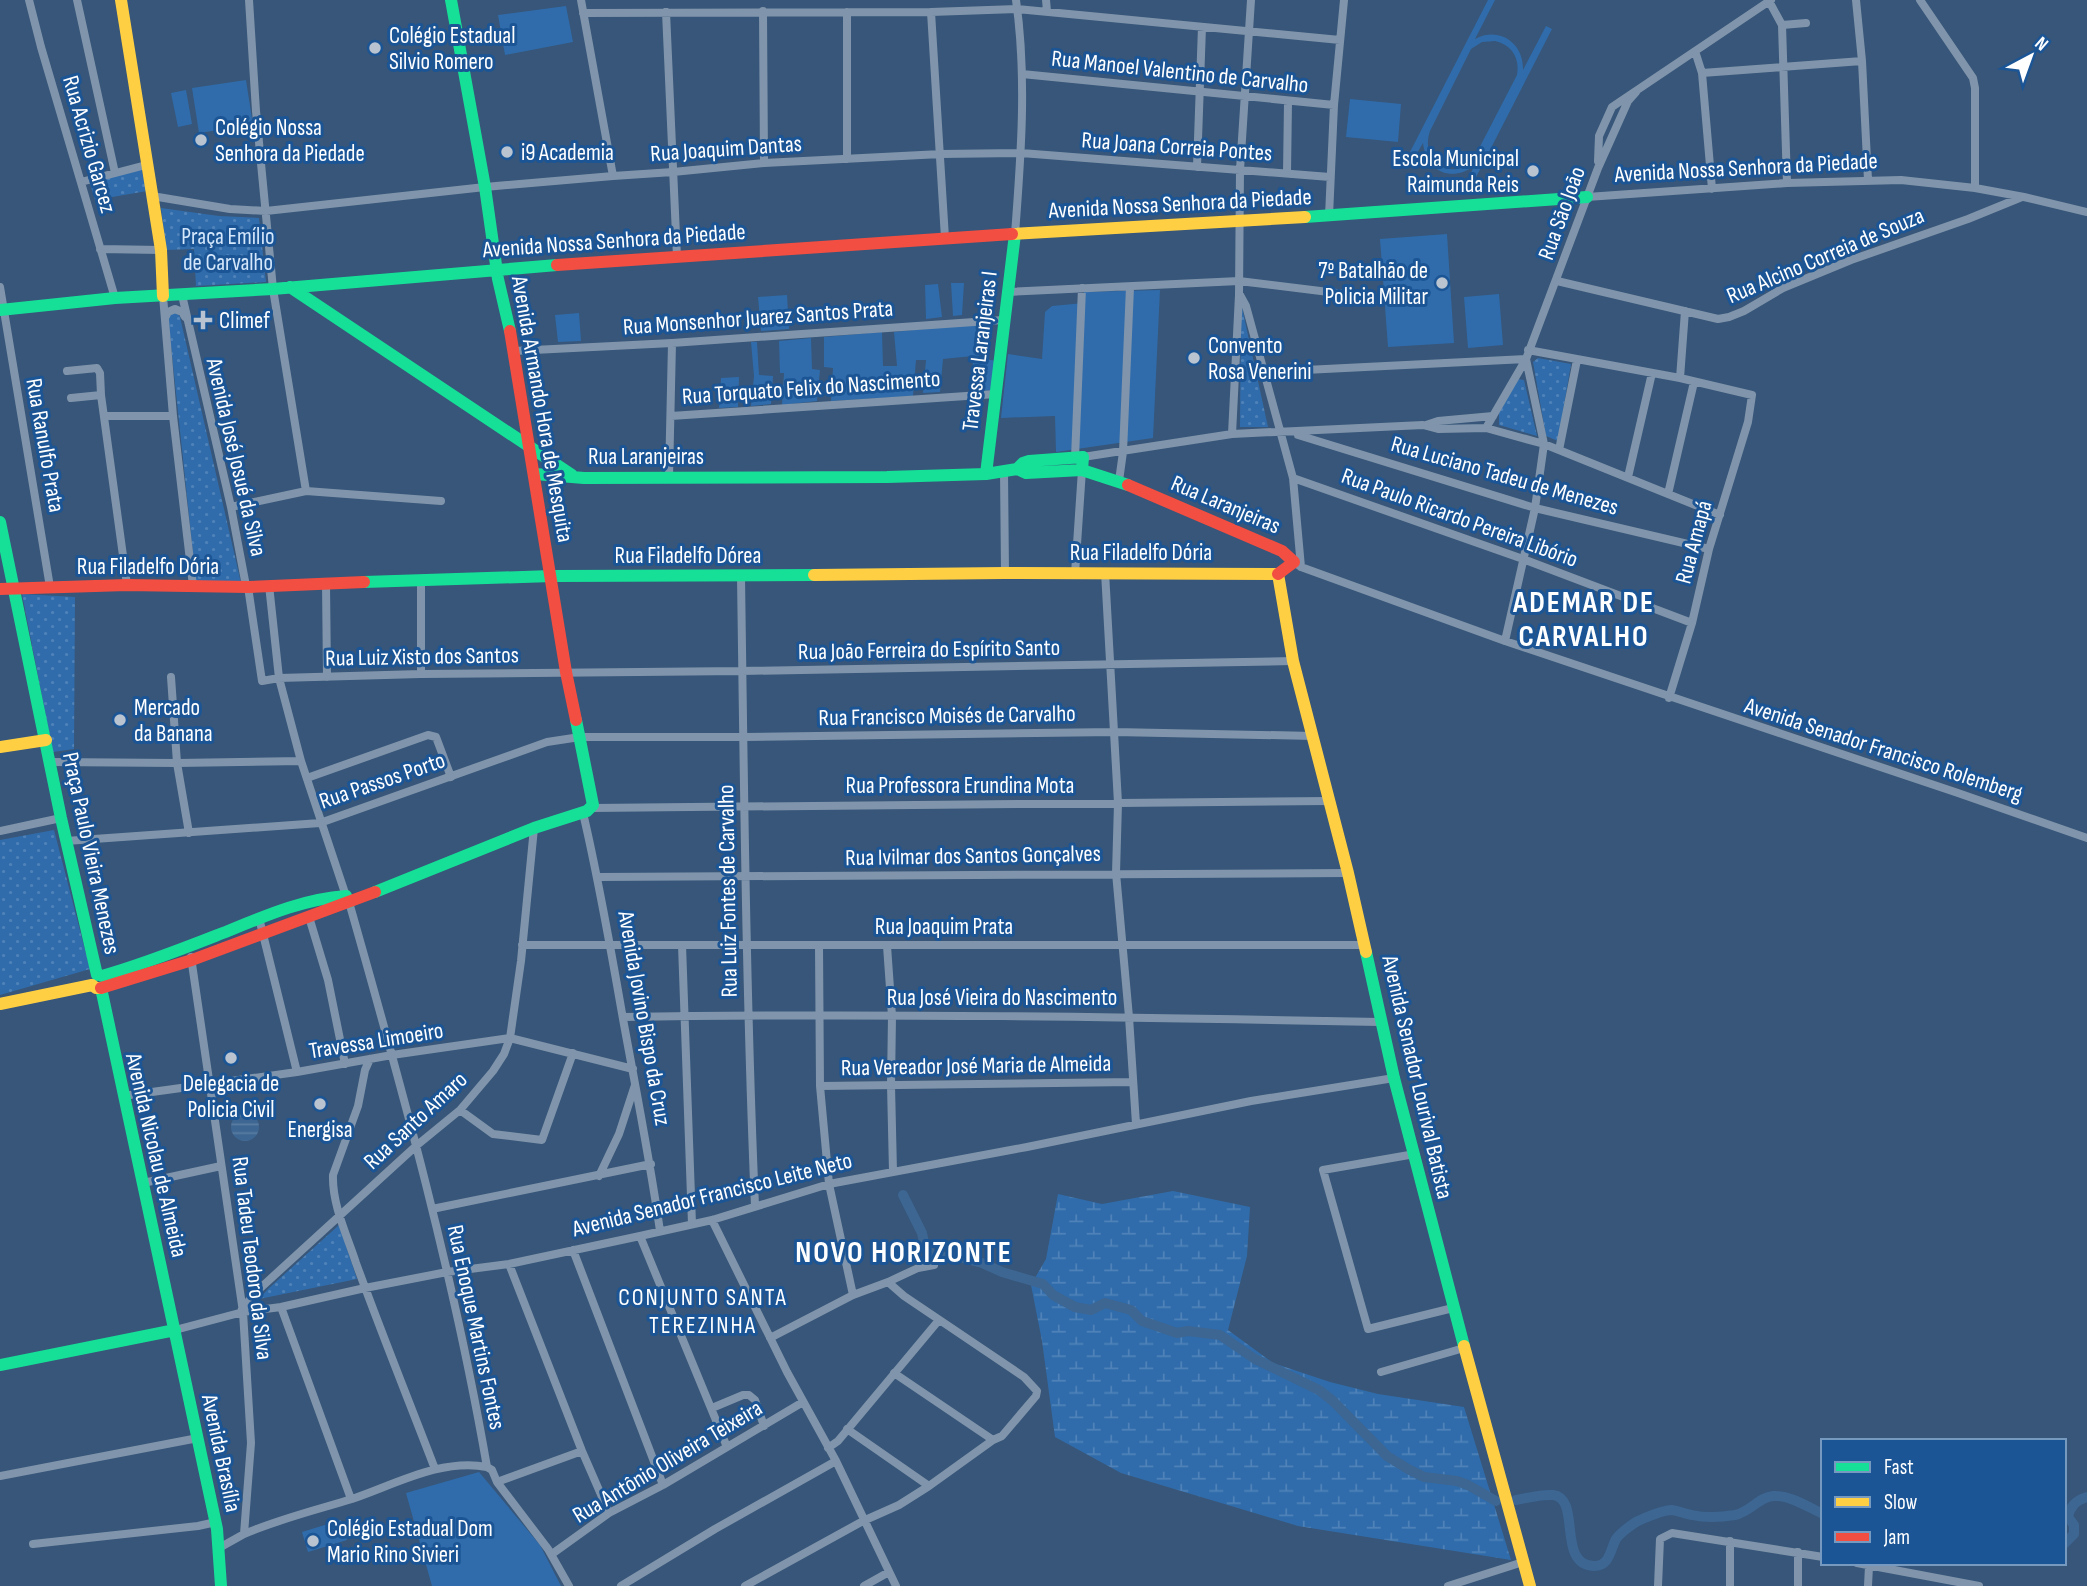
<svg xmlns="http://www.w3.org/2000/svg" width="2087" height="1586" font-family="'Sofia Sans Condensed',sans-serif">
  <style>
    .green { fill: #306cab; fill-rule: evenodd }
    .wetland { fill: url(#wetland-marsh) }
    .park { fill: url(#park-dots) }
    .water { fill: url(#water-rules) }
    .lines { fill: none; stroke-linecap: round; stroke-linejoin: round }
    .canal { stroke: #3d6692; stroke-width: 10 }
    .street { stroke: #8095ab; stroke-width: 8 }
    .fast { stroke: #16e098; stroke-width: 12 }
    .slow { stroke: #ffcf43; stroke-width: 12 }
    .jam { stroke: #f24e42; stroke-width: 12 }
    .poi-dot { fill: #b9c4d0; stroke: #1b5595; stroke-width: 2.5 }
    .labels { text-anchor: middle; stroke-width: 6; stroke-linejoin: round; paint-order: stroke }
    .poi-label { font-size: 23px; fill: #fff; stroke: #1b5595; text-anchor: start }
    .street-label { font-size: 23px; fill: #fff; stroke: #1b5595 }
    .park-label { font-size: 23px; fill: #d4e7fb; stroke: #1b5595 }
    .neighbourhood-label { font-size: 24px; letter-spacing: 2px; fill: #fff; stroke: #1b5595 }
    .district-label { font-size: 30px; font-weight: bold; letter-spacing: 2px; fill: #fff; stroke: #1b5595 }
  </style>
  <defs>
    <pattern id="wetland-marsh" width="20" height="14" patternUnits="userSpaceOnUse" patternTransform="scale(1.75)"><rect width="20" height="14" fill="#306cab"/><path d="M1 5h8M5 5V1M11 12h8M15 12V8" fill="none" stroke="#4f82b8"/></pattern>
    <pattern id="park-dots" width="8" height="8" patternUnits="userSpaceOnUse" patternTransform="scale(1.75)"><rect width="8" height="8" fill="#306cab"/><path d="M2 2h.1M6 6h.1" fill="none" stroke="#4f82b8" stroke-width="1.8" stroke-linecap="round"/></pattern>
    <pattern id="water-rules" width="6" height="5" patternUnits="userSpaceOnUse" patternTransform="scale(1.75)"><rect width="6" height="5" fill="#3d6692"/><path d="M0 2.5h6" fill="none" stroke="#5a7da2"/></pattern>
  </defs>
  <rect width="100%" height="100%" fill="#375679"/>
  <!-- green -->
  <path class="green" d="M 1488,0 L 1495,0 L 1475,39 C 1499,26 1524,43 1523,70 L 1546,26 L 1552,29 L 1472,185 L 1467,182 L 1474,166 C 1451,183 1426,171 1423,143 L 1416,155 L 1410,152 ZM 1495,41 C 1512,45 1520,58 1517,75 L 1472,162 C 1448,181 1420,160 1430,131 L 1471,49 L 1482,42 Z
    M 566,6 L 573,42 L 505,55 L 498,15 Z
    M 246,80 L 253,125 L 199,133 L 192,88 Z
    M 186,90 L 192,124 L 178,127 L 171,93 Z
    M 1350,99 L 1401,104 L 1398,142 L 1346,137 Z
    M 1447,234 L 1454,343 L 1388,347 L 1380,239 Z
    M 951,283 L 964,283 L 962,315 L 953,316 Z
    M 938,284 L 942,317 L 926,319 L 925,285 Z
    M 1160,290 L 1153,438 L 1056,452 L 1055,416 L 1001,418 L 1008,354 L 1042,359 L 1045,312 L 1052,306 L 1084,303 L 1084,292 Z
    M 1499,294 L 1503,345 L 1468,348 L 1464,297 Z
    M 787,295 L 789,329 L 761,331 L 758,297 Z
    M 579,313 L 581,341 L 558,342 L 555,315 Z
    M 982,323 L 979,358 L 997,361 L 994,391 L 972,390 L 973,356 L 943,359 L 940,392 L 923,393 L 926,360 L 916,360 L 913,396 L 831,401 L 833,368 L 824,367 L 824,337 L 882,332 L 883,366 L 897,366 L 894,332 Z
    M 811,338 L 812,369 L 820,370 L 817,401 L 782,405 L 784,373 L 780,373 L 779,341 Z
    M 751,342 L 757,342 L 759,375 L 773,376 L 771,404 L 751,406 L 754,376 Z
    M 739,377 L 738,407 L 719,408 L 721,378 Z
    M 479,1472 L 540,1545 L 561,1586 L 432,1586 L 406,1493 Z
    M 341,1520 L 347,1540 L 308,1552 L 302,1532 Z"/>
  <!-- wetland -->
  <path class="wetland" d="M 1173,1191 L 1250,1207 L 1247,1256 L 1228,1330 L 1273,1363 L 1330,1382 L 1378,1394 L 1464,1407 L 1511,1560 L 1298,1526 L 1121,1473 L 1055,1437 L 1042,1341 L 1031,1285 L 1046,1259 L 1058,1194 L 1102,1204 Z"/>
  <!-- park -->
  <path class="park" d="M 141,168 L 147,191 L 95,200 L 89,181 Z
    M 161,208 L 219,216 L 259,218 L 266,282 L 196,286 L 194,249 L 166,250 Z
    M 1241,303 L 1268,427 L 1240,427 Z
    M 170,312 L 177,313 L 180,317 L 241,583 L 196,581 L 168,317 Z
    M 1538,358 L 1571,364 L 1558,441 L 1546,436 L 1533,362 Z
    M 1518,379 L 1524,380 L 1537,436 L 1499,425 L 1499,413 Z
    M 22,594 L 75,597 L 74,749 L 53,752 Z
    M 54,830 L 90,969 L 0,995 L 0,840 Z
    M 339,1225 L 357,1279 L 259,1299 L 268,1289 Z"/>
  <!-- water -->
  <path class="water" d="M231 1127a14 14 0 1 1 28 0a14 14 0 1 1-28 0Z"/>
  <g class="lines">
    <!-- canal -->
    <path class="canal" d="M 903,1195 L 922,1233 L 925,1247 L 932,1254 L 940,1257 L 959,1257 L 982,1263 L 1002,1272 L 1043,1284 L 1053,1295 L 1075,1307 L 1091,1310 L 1105,1303 L 1131,1310 L 1142,1321 L 1177,1333 L 1188,1331 L 1220,1335 L 1255,1359 L 1319,1390 L 1333,1401 L 1387,1456 L 1408,1469 L 1424,1477 L 1457,1481 L 1468,1485 L 1496,1501
      M 1516,1500 C 1527,1498 1541,1494 1553,1495 C 1582,1498 1556,1565 1594,1566 C 1610,1566 1610,1550 1616,1539 C 1620,1533 1630,1526 1636,1522 C 1644,1518 1663,1510 1672,1510 C 1679,1511 1685,1514 1692,1515 C 1705,1518 1723,1517 1735,1515 C 1750,1512 1759,1497 1773,1496 C 1790,1495 1808,1507 1823,1514
      M 2064,1544 L 2074,1534 L 2074,1525 L 2068,1517 C 2070,1506 2076,1500 2087,1497"/>
    <!-- street -->
    <path class="street" d="M 29,0 L 41,47 L 115,298
      M 77,0 L 115,173
      M 249,0 L 256,111 L 273,289 L 306,491
      M 581,0 L 613,176
      M 1046,0 L 1047,11
      M 1251,0 L 1240,170 L 1239,295 L 1232,434 L 1423,425 L 1438,429 L 1486,428 L 1544,444 L 1720,515
      M 1856,0 L 1862,61 L 1868,180
      M 1920,0 L 1973,78 L 1975,88 L 1975,188
      M 1769,1 L 1782,25 L 1787,183
      M 763,11 L 764,163
      M 666,12 L 677,257
      M 847,12 L 847,159
      M 931,12 L 945,238
      M 583,13 L 931,12 L 1017,9 L 1340,40
      M 1782,25 L 1806,23
      M 1695,51 L 1702,73 L 1712,189
      M 1702,73 L 1862,61
      M 1022,74 L 1334,105
      M 1598,161 L 1599,136 L 1612,107 L 1771,0
      M 1197,167 L 1202,27
      M 1287,173 L 1288,102
      M 81,182 L 146,165
      M 152,196 L 230,209 L 266,211 L 485,187 L 613,176 L 673,172 L 764,163 L 941,154 L 1021,153 L 1330,177
      M 1587,197 L 1787,183 L 1901,180 L 1975,188 L 2024,197 L 2087,212
      M 1329,216 L 1334,105 L 1344,0
      M 1015,234 C 1021,156 1027,77 1016,0
      M 100,249 L 161,250
      M 1557,281 L 1718,319 L 1729,317 L 1744,311 L 1783,288 L 1851,260 L 1968,219 L 2022,197
      M 0,287 L 50,587
      M 1008,292 L 1239,281 L 1361,296
      M 182,295 L 231,507 L 246,586
      M 1240,295 L 1246,306 L 1293,478 L 1301,567
      M 163,296 L 173,416 L 193,586
      M 165,318 L 168,312 L 175,309 L 182,312 L 185,317
      M 1528,350 L 1680,378 L 1752,395 L 1748,422 L 1709,549 L 1692,623 L 1669,698
      M 514,351 L 672,343 L 1003,320
      M 67,371 L 97,368 L 100,373 L 101,395 L 127,585
      M 1263,372 L 1526,359
      M 1680,378 L 1685,311
      M 71,398 L 101,395
      M 105,416 L 173,416
      M 671,416 L 996,394
      M 1426,425 L 1438,421 L 1493,416
      M 1486,428 L 1526,359 L 1598,168 L 1628,101 L 1636,92
      M 1298,435 L 1535,508 L 1709,549
      M 1559,450 L 1577,360
      M 1083,457 L 1232,434
      M 1075,458 L 1082,288
      M 1004,471 L 1005,573
      M 669,477 L 672,343
      M 1628,477 L 1652,373
      M 1293,478 L 1523,559 L 1692,623
      M 1119,481 L 1123,452 L 1130,287
      M 1668,494 L 1694,382
      M 231,507 L 306,491 L 441,501
      M 1294,562 L 1301,567 L 1505,641 L 1958,793 L 2087,838
      M 1105,572 L 1118,803 L 1116,873 L 1129,1017 L 1136,1124
      M 1075,574 L 1082,470
      M 741,576 C 744,786 746,996 755,1206
      M 326,583 L 327,677
      M 269,585 L 279,678 L 301,761 L 346,896
      M 248,587 L 262,681 L 279,678 L 421,674 L 742,671 L 1293,661
      M 1505,641 L 1535,508 L 1544,444 L 1526,359
      M 421,674 L 421,581
      M 171,677 L 177,763 L 189,833
      M 50,762 L 177,763 L 301,761
      M 307,778 L 428,735 L 436,737 L 451,777
      M 592,808 L 1329,801
      M 583,813 C 599,881 611,950 623,1019 C 636,1090 650,1160 660,1231
      M 0,831 L 61,818
      M 66,841 L 320,823 L 547,742 L 580,737 L 744,737 L 1115,732 L 1314,736
      M 598,877 L 1348,873
      M 349,902 C 402,1088 454,1276 487,1467 L 492,1470 L 497,1482 L 548,1549 L 569,1586
      M 309,917 L 328,980 L 345,1064
      M 259,918 L 297,1072
      M 522,945 L 1365,945
      M 682,945 L 692,1224
      M 819,945 L 820,1086 L 829,1184 L 853,1295
      M 887,946 L 892,1016 L 891,1085 L 893,1172
      M 191,957 L 243,1312 L 251,1443 L 244,1534 L 219,1548
      M 623,1017 C 876,1013 1128,1017 1380,1022
      M 370,1059 L 365,1070 L 358,1106 L 333,1175 C 332,1205 347,1235 356,1263 C 381,1332 409,1401 435,1469
      M 820,1086 L 1133,1082
      M 123,1096 L 297,1072 L 392,1055 L 510,1038 L 633,1069
      M 460,1110 L 493,1134 L 542,1140 L 573,1053
      M 1409,1155 L 1323,1170 L 1368,1329 L 1453,1308
      M 599,1176 L 619,1134 L 635,1085
      M 143,1183 L 221,1166
      M 432,1209 L 651,1164
      M 712,1220 L 787,1372 L 836,1461 L 896,1586
      M 640,1236 L 727,1447
      M 573,1250 L 663,1485
      M 509,1264 L 582,1451 L 609,1513
      M 888,1282 L 904,1296 L 1024,1377 L 1037,1391 L 1036,1396 L 1002,1436 L 993,1440 L 894,1373
      M 281,1307 L 351,1499
      M 242,1309 L 256,1292 L 416,1146 L 460,1110 L 493,1071 L 504,1054 L 510,1038 L 521,961 L 534,828
      M 175,1330 L 243,1312 L 281,1307 L 365,1288 L 447,1272 L 509,1264 L 640,1236 L 712,1220 L 829,1184 L 1027,1147 L 1251,1101 L 1394,1078
      M 770,1338 L 853,1295 L 888,1282 L 918,1268 L 934,1265
      M 1381,1372 L 1464,1348
      M 712,1408 L 743,1395 L 749,1395 L 755,1400 L 764,1426
      M 847,1429 L 929,1486
      M 828,1448 L 838,1441 L 939,1320
      M 0,1476 L 198,1438
      M 497,1482 L 582,1451
      M 244,1534 C 279,1519 316,1510 352,1499 C 394,1485 441,1458 487,1467
      M 33,1544 L 198,1526 L 216,1522
      M 552,1554 L 609,1513 L 663,1485 L 803,1402
      M 1857,1563 L 1979,1586
      M 621,1586 L 715,1529 L 836,1461
      M 745,1586 L 863,1521 L 899,1505 L 929,1486 L 993,1440
      M 864,1586 L 889,1572
      M 1448,1586 L 1523,1562
      M 1658,1586 L 1660,1539 L 1672,1533 L 1823,1557
      M 1730,1586 L 1730,1541
      M 1798,1586 L 1798,1552
      M 1868,1586 L 1869,1566"/>
    <!-- fast -->
    <path class="fast" d="M 451,0 L 485,187 L 498,279 L 510,331
      M 1305,217 L 1587,197
      M 290,287 L 572,475
      M 0,310 L 115,298 L 273,289 L 557,265
      M 1017,469 L 1023,463 L 1029,461 L 1083,457 L 1082,470
      M 535,474 L 584,478 L 887,477 L 986,474 L 1017,469 L 1026,473 L 1082,470 L 1128,485
      M 986,474 L 1015,234
      M 0,522 L 61,818 L 97,975
      M 364,582 L 552,576 L 814,575
      M 375,892 L 534,828 L 587,811 L 593,805 L 576,720
      M 1366,952 L 1394,1078 L 1464,1346
      M 102,976 C 145,964 187,947 228,931 C 267,915 304,899 346,896 L 349,902
      M 101,988 L 217,1529 L 221,1586
      M 0,1365 L 175,1330"/>
    <!-- slow -->
    <path class="slow" d="M 121,0 L 161,250 L 163,296
      M 1012,234 L 1305,217
      M 1278,574 L 1293,661 L 1348,873 L 1366,952
      M 814,575 L 1005,573 L 1278,574
      M 0,747 L 46,740
      M 0,1004 L 92,985 L 96,988 L 101,988
      M 1464,1346 L 1530,1586"/>
    <!-- jam -->
    <path class="jam" d="M 557,265 L 1012,234
      M 510,331 L 566,672 L 576,720
      M 1128,485 L 1282,551 L 1294,562 L 1278,574
      M 0,589 L 127,585 L 248,587 L 364,582
      M 101,988 L 192,960 L 375,892"/>
  </g>
  <!-- markers -->
  <g class="poi-dot">
    <circle cx="375" cy="48" r="7"/>
    <circle cx="201" cy="140" r="7"/>
    <circle cx="507" cy="152" r="7"/>
    <circle cx="1533" cy="171" r="7"/>
    <circle cx="1442" cy="283" r="7"/>
    <path d="M199.5 309.5h7v7h7v7h-7v7h-7v-7h-7v-7h7z"/>
    <circle cx="1194" cy="358" r="7"/>
    <circle cx="120" cy="720" r="7"/>
    <circle cx="231" cy="1058" r="7"/>
    <circle cx="320" cy="1104" r="7"/>
    <circle cx="313" cy="1541" r="7"/>
  </g>
  <g class="labels">
    <!-- poi labels -->
    <g class="poi-label">
      <text x="389" y="43">Colégio Estadual<tspan x="389" dy="26">Silvio Romero</tspan></text>
      <text x="215" y="135">Colégio Nossa<tspan x="215" dy="26">Senhora da Piedade</tspan></text>
      <text x="521" y="160">i9 Academia</text>
      <text x="1519" y="166" text-anchor="end">Escola Municipal<tspan x="1519" dy="26">Raimunda Reis</tspan></text>
      <text x="1428" y="278" text-anchor="end">7º Batalhão de<tspan x="1428" dy="26">Policia Militar</tspan></text>
      <text x="219" y="328">Climef</text>
      <text x="1208" y="353">Convento<tspan x="1208" dy="26">Rosa Venerini</tspan></text>
      <text x="134" y="715">Mercado<tspan x="134" dy="26">da Banana</tspan></text>
      <text x="231" y="1091" text-anchor="middle">Delegacia de<tspan x="231" dy="26">Policia Civil</tspan></text>
      <text x="320" y="1137" text-anchor="middle">Energisa</text>
      <text x="327" y="1536">Colégio Estadual Dom<tspan x="327" dy="26">Mario Rino Sivieri</tspan></text>
    </g>
    <!-- street labels -->
    <g class="street-label">
      <text transform="translate(1180 71) rotate(6)" y="8">Rua Manoel Valentino de Carvalho</text>
      <text transform="translate(90 144) rotate(74)" y="8">Rua Acrizio Garcez</text>
      <text transform="translate(1177 146) rotate(4)" y="8">Rua Joana Correia Pontes</text>
      <text transform="translate(726 148) rotate(-4)" y="8">Rua Joaquim Dantas</text>
      <text transform="translate(1746 167) rotate(-3)" y="8">Avenida Nossa Senhora da Piedade</text>
      <text transform="translate(1180 203) rotate(-3)" y="8">Avenida Nossa Senhora da Piedade</text>
      <text transform="translate(1561 213) rotate(-70)" y="8">Rua São João</text>
      <text transform="translate(614 240) rotate(-4)" y="8">Avenida Nossa Senhora da Piedade</text>
      <text transform="translate(1825 255) rotate(-23)" y="8">Rua Alcino Correia de Souza</text>
      <text transform="translate(758 317) rotate(-4)" y="8">Rua Monsenhor Juarez Santos Prata</text>
      <text transform="translate(979 351) rotate(-83)" y="8">Travessa Laranjeiras I</text>
      <text transform="translate(811 387) rotate(-4)" y="8">Rua Torquato Felix do Nascimento</text>
      <text transform="translate(543 409) rotate(80)" y="8">Avenida Armando Hora de Mesquita</text>
      <text transform="translate(46 445) rotate(80)" y="8">Rua Ranulfo Prata</text>
      <text x="646" y="464">Rua Laranjeiras</text>
      <text transform="translate(237 457) rotate(77)" y="8">Avenida José Josué da Silva</text>
      <text transform="translate(1505 475) rotate(16)" y="8">Rua Luciano Tadeu de Menezes</text>
      <text transform="translate(1226 504) rotate(23)" y="8">Rua Laranjeiras</text>
      <text transform="translate(1460 517) rotate(20)" y="8">Rua Paulo Ricardo Pereira Libório</text>
      <text transform="translate(1693 542) rotate(-75)" y="8">Rua Amapá</text>
      <text x="1141" y="560">Rua Filadelfo Dória</text>
      <text x="688" y="563">Rua Filadelfo Dórea</text>
      <text x="148" y="574">Rua Filadelfo Dória</text>
      <text transform="translate(929 649) rotate(-1)" y="8">Rua João Ferreira do Espírito Santo</text>
      <text transform="translate(422 656) rotate(-1)" y="8">Rua Luiz Xisto dos Santos</text>
      <text transform="translate(947 715) rotate(-1)" y="8">Rua Francisco Moisés de Carvalho</text>
      <text transform="translate(1884 749) rotate(18)" y="8">Avenida Senador Francisco Rolemberg</text>
      <text transform="translate(382 780) rotate(-19)" y="8">Rua Passos Porto</text>
      <text x="960" y="793">Rua Professora Erundina Mota</text>
      <text transform="translate(92 853) rotate(78)" y="8">Praça Paulo Vieira Menezes</text>
      <text transform="translate(973 855) rotate(-1)" y="8">Rua Ivilmar dos Santos Gonçalves</text>
      <text transform="translate(727 891) rotate(-91)" y="8">Rua Luiz Fontes de Carvalho</text>
      <text x="944" y="934">Rua Joaquim Prata</text>
      <text x="1002" y="1005">Rua José Vieira do Nascimento</text>
      <text transform="translate(645 1018) rotate(80)" y="8">Avenida Jovino Bispo da Cruz</text>
      <text transform="translate(376 1040) rotate(-9)" y="8">Travessa Limoeiro</text>
      <text transform="translate(976 1065) rotate(-1)" y="8">Rua Vereador José Maria de Almeida</text>
      <text transform="translate(1418 1077) rotate(77)" y="8">Avenida Senador Lourival Batista</text>
      <text transform="translate(415 1120) rotate(-43)" y="8">Rua Santo Amaro</text>
      <text transform="translate(157 1155) rotate(77)" y="8">Avenida Nicolau de Almeida</text>
      <text transform="translate(712 1194) rotate(-14)" y="8">Avenida Senador Francisco Leite Neto</text>
      <text transform="translate(253 1258) rotate(83)" y="8">Rua Tadeu Teodoro da Silva</text>
      <text transform="translate(477 1327) rotate(78)" y="8">Rua Enoque Martins Fontes</text>
      <text transform="translate(222 1453) rotate(78)" y="8">Avenida Brasília</text>
      <text transform="translate(667 1461) rotate(-31)" y="8">Rua Antônio Oliveira Teixeira</text>
    </g>
    <!-- park labels -->
    <g class="park-label">
      <text x="228" y="244">Praça Emílio<tspan x="228" dy="26">de Carvalho</tspan></text>
    </g>
    <!-- neighbourhood labels -->
    <g class="neighbourhood-label">
      <text x="703" y="1305">CONJUNTO SANTA<tspan x="703" dy="28">TEREZINHA</tspan></text>
    </g>
    <!-- district labels -->
    <g class="district-label">
      <text x="1584" y="612">ADEMAR DE<tspan x="1584" dy="34">CARVALHO</tspan></text>
      <text x="904" y="1262">NOVO HORIZONTE</text>
    </g>
  </g>
  <!-- legend -->
  <rect x="1821" y="1439" width="245" height="126" fill="#1b5595" stroke="#7699bf" stroke-width="2"/>
  <rect x="1835" y="1462" width="35" height="10" fill="#16e098" stroke="#7699bf" stroke-width="2"/>
  <text x="1884" y="1474" font-size="21" fill="#ffffff">Fast</text>
  <rect x="1835" y="1497" width="35" height="10" fill="#ffcf43" stroke="#7699bf" stroke-width="2"/>
  <text x="1884" y="1509" font-size="21" fill="#ffffff">Slow</text>
  <rect x="1835" y="1532" width="35" height="10" fill="#f24e42" stroke="#7699bf" stroke-width="2"/>
  <text x="1884" y="1544" font-size="21" fill="#ffffff">Jam</text>
  <!-- north arrow -->
  <g transform="translate(2031 56) rotate(41)" stroke="#1b5595" stroke-width="5" paint-order="stroke">
  <path d="M0-5L12 26L0 18L-12 26Z" fill="#ffffff"/>
  <text y="-10" font-size="19" font-weight="bold" text-anchor="middle" fill="#ffffff">N</text>
  </g>
</svg>
